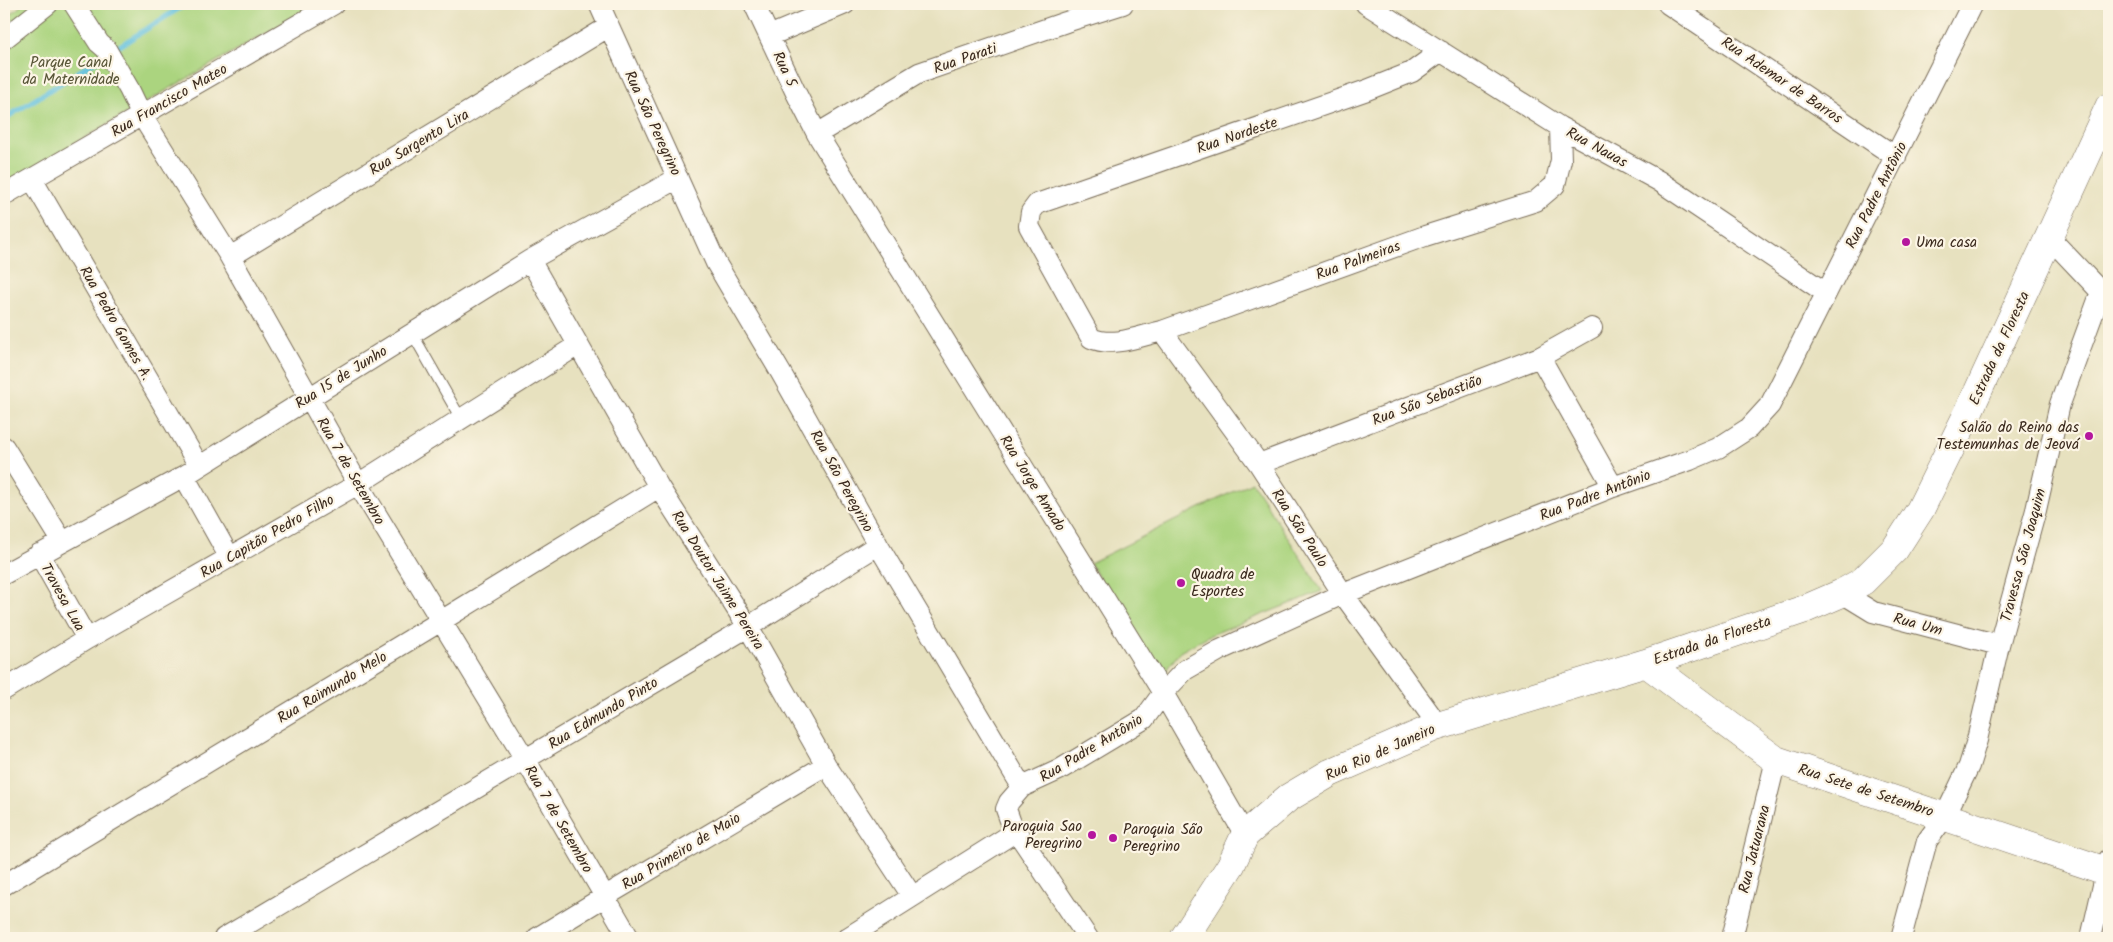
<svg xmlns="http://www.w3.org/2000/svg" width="2113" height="942" font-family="Kalam,sans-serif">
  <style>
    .green { fill: #abd47f; stroke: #737f4e }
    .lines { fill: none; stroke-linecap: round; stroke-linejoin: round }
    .stream { stroke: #5fc0de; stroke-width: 5.5 }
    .lane-casing { stroke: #776a56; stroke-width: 12 }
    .street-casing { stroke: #776a56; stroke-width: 22 }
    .secondary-casing { stroke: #776a56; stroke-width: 29 }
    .lane { stroke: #fff; stroke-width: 10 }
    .street { stroke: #fff; stroke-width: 20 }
    .secondary { stroke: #fff; stroke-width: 28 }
    .poi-dot { fill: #b5179e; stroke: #fcf5e5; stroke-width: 2 }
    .labels { text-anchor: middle; stroke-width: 4.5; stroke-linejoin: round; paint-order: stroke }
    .street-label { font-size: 15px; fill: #3b2a1e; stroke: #fcf5e5 }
    .park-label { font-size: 15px; fill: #575436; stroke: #fcf5e5 }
    .poi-label { font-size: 15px; fill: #3b2a1e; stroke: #fcf5e5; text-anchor: start }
  </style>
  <rect width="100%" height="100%" fill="#fcf5e5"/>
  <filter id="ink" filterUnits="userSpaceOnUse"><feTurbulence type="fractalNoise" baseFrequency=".02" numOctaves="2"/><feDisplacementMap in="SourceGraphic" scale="10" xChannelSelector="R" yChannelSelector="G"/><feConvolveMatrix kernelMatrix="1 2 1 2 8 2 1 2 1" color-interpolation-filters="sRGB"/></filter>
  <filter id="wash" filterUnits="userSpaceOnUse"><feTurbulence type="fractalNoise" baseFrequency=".0096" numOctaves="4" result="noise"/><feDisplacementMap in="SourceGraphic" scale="20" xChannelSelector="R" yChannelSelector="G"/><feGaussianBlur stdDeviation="1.12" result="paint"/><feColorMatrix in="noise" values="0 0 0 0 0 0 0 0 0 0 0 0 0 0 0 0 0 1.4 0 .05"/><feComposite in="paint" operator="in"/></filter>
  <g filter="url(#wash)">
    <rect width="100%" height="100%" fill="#e7e1bf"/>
    <!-- green -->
    <path class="green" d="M 23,4 L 316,4 L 4,184 L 4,20 Z
      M 1252,482 L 1322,591 L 1208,636 L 1180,652 L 1159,679 L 1090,563 Z"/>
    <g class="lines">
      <!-- stream -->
      <path class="stream" d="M 4,119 L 186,4"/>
    </g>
  </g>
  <g filter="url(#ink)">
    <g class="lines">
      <defs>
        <path id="lane" d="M 412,333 L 461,419"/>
        <path id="street" d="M 74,4 L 99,43 L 106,49 L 129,89 L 142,116 L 230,257 L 358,484 L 525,759 L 629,938
          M 599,4 L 716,263 L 781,373 L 878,545 L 1022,787 L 1009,802 L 1006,809 L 1011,823 L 1088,938
          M 754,4 L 796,93 L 817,134 L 1163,693 L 1245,835
          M 1366,4 L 1560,127 L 1659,181 L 1826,293
          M 1668,4 L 1896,157
          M 769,36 L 845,4
          M 4,39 L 48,4
          M 1441,51 L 1412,72 L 1367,90 L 1037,204 L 1031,212 L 1029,226 L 1091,338 C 1113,348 1140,336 1162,331 L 1425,236 L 1536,201 L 1555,185 L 1561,160 L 1560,127
          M 817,134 L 919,73 L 1066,22 L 1123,4
          M 32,179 L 199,466
          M 4,195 L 334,4
          M 2049,237 L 2101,292 L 2109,295
          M 230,257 L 608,27
          M 530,260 L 659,487 L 748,627 L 826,765 L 912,896
          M 1162,331 L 1259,464 L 1343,594 L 1430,714 L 1435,727
          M 1540,357 L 1613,487
          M 4,447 L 62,541
          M 1259,464 L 1540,357 L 1592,328
          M 184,476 L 230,558
          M 39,554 L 87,639
          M 4,574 L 184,476 L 530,260 L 678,178
          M 1842,593 L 1873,612 L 1999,645
          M 4,690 L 87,639 L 358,484 L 578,345
          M 1022,787 L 1059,770 L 1144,719 L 1163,693 L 1185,670 L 1220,650 L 1343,594 L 1613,487 L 1690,460 L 1718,448 L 1749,428 L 1770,405 L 1972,4
          M 4,885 L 441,621 L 659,487
          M 224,938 L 748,627 L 878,545
          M 537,938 L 604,897 L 826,765
          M 847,938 L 1015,832
          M 1732,938 L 1776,760
          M 1901,938 L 1927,841 L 1945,816 L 1969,766 L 1977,740 L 1999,645 L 2036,510 L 2060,404 L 2101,292
          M 2091,938 L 2109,859"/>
        <path id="secondary" d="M 1646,663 L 1776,760 L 2109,872
          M 1184,938 L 1231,865 L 1245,835 L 1288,798 L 1330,773 L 1435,727 L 1646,663 L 1805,609 L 1842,593 L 1863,581 L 1895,549 L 1920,510 L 1968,413 L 2109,107"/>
      </defs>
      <!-- lane casing -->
      <use href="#lane" class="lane-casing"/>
      <!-- street casing -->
      <use href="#street" class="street-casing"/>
      <!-- secondary casing -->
      <use href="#secondary" class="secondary-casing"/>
      <!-- lane -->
      <use href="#lane" class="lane"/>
      <!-- street -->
      <use href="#street" class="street"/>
      <!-- secondary -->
      <use href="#secondary" class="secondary"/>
    </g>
  </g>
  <!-- markers -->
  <g class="poi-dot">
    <circle cx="1906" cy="242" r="5"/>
    <circle cx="2089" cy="436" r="5"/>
    <circle cx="1181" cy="583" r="5"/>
    <circle cx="1092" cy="835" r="5"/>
    <circle cx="1113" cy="838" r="5"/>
  </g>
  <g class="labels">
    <!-- street labels -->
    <g class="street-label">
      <text transform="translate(965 58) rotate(-19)" y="5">Rua Parati</text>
      <text transform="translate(785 69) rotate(65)" y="5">Rua 5</text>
      <text transform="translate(1782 80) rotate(34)" y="5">Rua Ademar de Barros</text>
      <text transform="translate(169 100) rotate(-30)" y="5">Rua Francisco Mateo</text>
      <text transform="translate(653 123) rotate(65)" y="5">Rua São Peregrino</text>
      <text transform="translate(1237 135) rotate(-19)" y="5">Rua Nordeste</text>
      <text transform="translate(419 142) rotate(-31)" y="5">Rua Sargento Lira</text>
      <text transform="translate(1597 147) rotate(29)" y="5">Rua Nauas</text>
      <text transform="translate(1876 195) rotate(-63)" y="5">Rua Padre Antônio</text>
      <text transform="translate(1358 260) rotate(-20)" y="5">Rua Palmeiras</text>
      <text transform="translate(116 323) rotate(60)" y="5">Rua Pedro Gomes A.</text>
      <text transform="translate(1999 348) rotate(-65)" y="5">Estrada da Floresta</text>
      <text transform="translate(341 377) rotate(-32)" y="5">Rua 15 de Junho</text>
      <text transform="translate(1427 400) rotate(-21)" y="5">Rua São Sebastião</text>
      <text transform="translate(351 471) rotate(60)" y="5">Rua 7 de Setembro</text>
      <text transform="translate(842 481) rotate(61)" y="5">Rua São Peregrino</text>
      <text transform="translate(1033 483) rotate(58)" y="5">Rua Jorge Amado</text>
      <text transform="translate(1595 495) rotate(-21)" y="5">Rua Padre Antônio</text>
      <text transform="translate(1300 528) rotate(57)" y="5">Rua São Paulo</text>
      <text transform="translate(267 536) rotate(-30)" y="5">Rua Capitão Pedro Filho</text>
      <text transform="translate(2023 555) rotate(-75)" y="5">Travessa São Joaquim</text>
      <text transform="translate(718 580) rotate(58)" y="5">Rua Doutor Jaime Pereira</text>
      <text transform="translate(63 597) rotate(61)" y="5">Travesa Lua</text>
      <text transform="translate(1918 624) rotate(15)" y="5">Rua Um</text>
      <text transform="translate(1712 640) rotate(-19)" y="5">Estrada da Floresta</text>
      <text transform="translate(332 687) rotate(-31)" y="5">Rua Raimundo Melo</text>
      <text transform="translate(603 713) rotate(-31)" y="5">Rua Edmundo Pinto</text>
      <text transform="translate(1091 748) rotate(-31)" y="5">Rua Padre Antônio</text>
      <text transform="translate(1380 752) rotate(-24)" y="5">Rua Rio de Janeiro</text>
      <text transform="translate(1866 790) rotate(18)" y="5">Rua Sete de Setembro</text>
      <text transform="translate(559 819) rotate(60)" y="5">Rua 7 de Setembro</text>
      <text transform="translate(1754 849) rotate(-76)" y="5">Rua Jatuarana</text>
      <text transform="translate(681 851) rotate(-31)" y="5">Rua Primeiro de Maio</text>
    </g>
    <!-- park labels -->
    <g class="park-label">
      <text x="71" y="67">Parque Canal<tspan x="71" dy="17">da Maternidade</tspan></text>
    </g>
    <!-- poi labels -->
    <g class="poi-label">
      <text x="1916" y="247">Uma casa</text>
      <text x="2079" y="432" text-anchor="end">Salão do Reino das<tspan x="2079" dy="17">Testemunhas de Jeová</tspan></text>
      <text x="1191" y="579">Quadra de<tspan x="1191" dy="17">Esportes</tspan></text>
      <text x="1082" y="831" text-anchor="end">Paroquia Sao<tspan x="1082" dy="17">Peregrino</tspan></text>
      <text x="1123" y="834">Paroquia São<tspan x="1123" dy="17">Peregrino</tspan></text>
    </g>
  </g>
  <!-- margin -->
  <rect width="2113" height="942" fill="none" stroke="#fcf5e5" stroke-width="20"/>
</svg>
